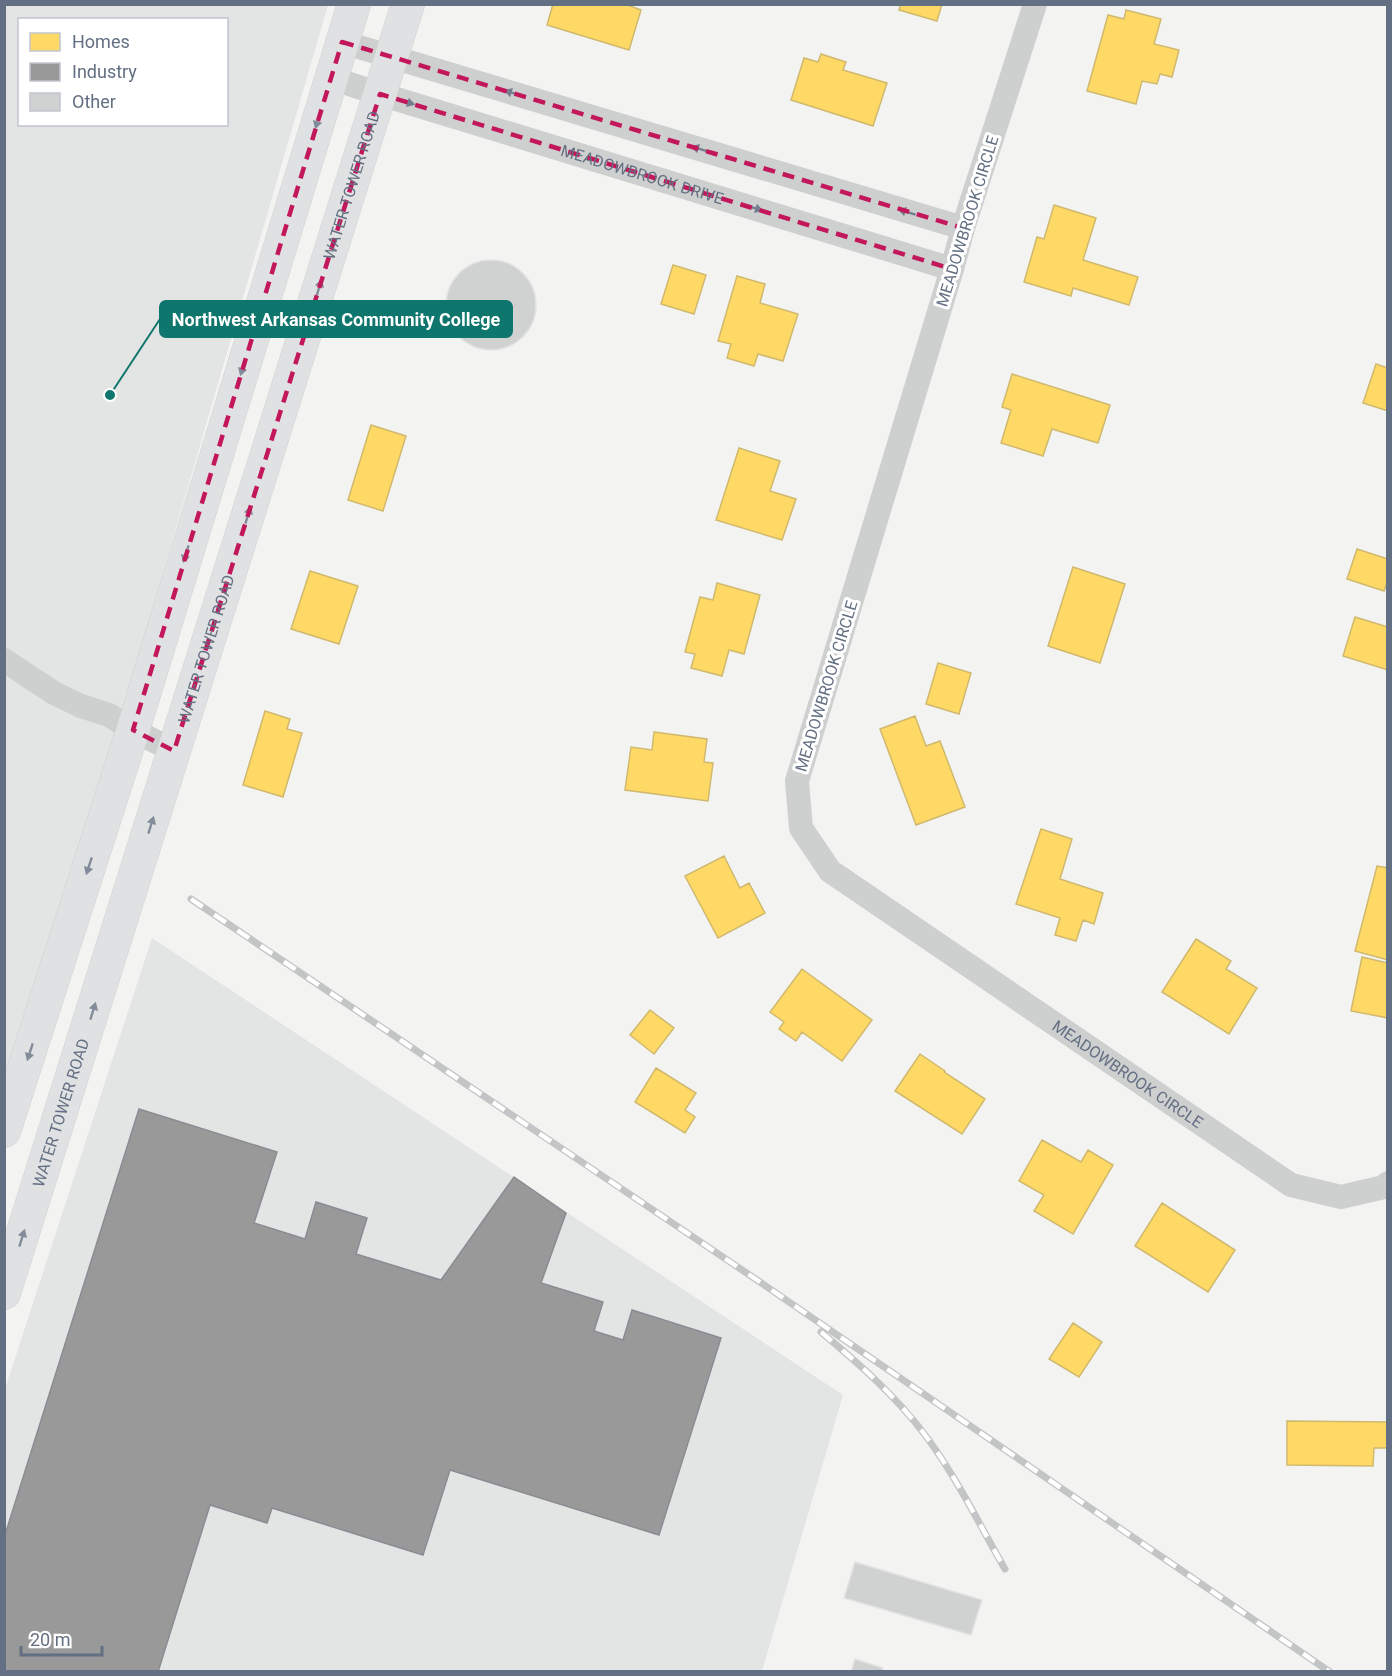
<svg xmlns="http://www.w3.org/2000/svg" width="1392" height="1676" font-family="Roboto,sans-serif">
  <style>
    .built { fill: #e3e4e4; fill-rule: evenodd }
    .homes { fill: #ffd966; stroke: #d0b96e; stroke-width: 1.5 }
    .industry { fill: #999; stroke: #898c92; stroke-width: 1.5 }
    .building { fill: #d0d1d1; stroke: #e2e3e2; stroke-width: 1.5 }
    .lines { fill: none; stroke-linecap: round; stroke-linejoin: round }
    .secondary-casing { stroke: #cfd1d1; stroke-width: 34 }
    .street { stroke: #cecfcf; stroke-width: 24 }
    .secondary { stroke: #e0e1e2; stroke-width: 33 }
    .rail-casing { stroke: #c3c4c5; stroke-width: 7 }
    .rail { stroke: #fff; stroke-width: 4.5; stroke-dasharray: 14; stroke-linecap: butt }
    .oneway { fill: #737d8e }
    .oneway2 { fill: #828c9a }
    .marked { fill: none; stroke: #c2185b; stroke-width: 4.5; stroke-dasharray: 12 8; stroke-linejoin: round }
    .labels { text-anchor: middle; stroke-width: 6; stroke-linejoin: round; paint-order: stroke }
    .street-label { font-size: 16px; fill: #636f82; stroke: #fff }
    .leader { fill: none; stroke: #0f766e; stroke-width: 2 }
    .callout-dot { fill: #0f766e; stroke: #fff; stroke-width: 2 }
    .callout { fill: #0f766e; stroke: #0f766e; stroke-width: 2 }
    .callout-label { font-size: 18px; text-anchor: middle; font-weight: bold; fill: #fff }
  </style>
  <rect width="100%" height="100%" fill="#f3f4f2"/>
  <!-- built -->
  <path class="built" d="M 5,5 L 328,5 L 136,666 L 5,1084 ZM 20,20 L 226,20 L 226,124 L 20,124 Z
    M 152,938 L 843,1395 L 762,1671 L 5,1672 L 5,1389 Z"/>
  <!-- homes -->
  <path class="homes" d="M 553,4 L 625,4 L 641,10 L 629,50 L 547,25 Z
    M 901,4 L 942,4 L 937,21 L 899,10 Z
    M 1126,10 L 1161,19 L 1154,44 L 1179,50 L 1172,77 L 1160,74 L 1157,84 L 1142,81 L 1136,104 L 1087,91 L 1108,15 L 1124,19 Z
    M 821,54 L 846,62 L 843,70 L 887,83 L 873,126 L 791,100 L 804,58 L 818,62 Z
    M 1054,205 L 1096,218 L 1083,260 L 1138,277 L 1129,305 L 1073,288 L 1071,296 L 1024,282 L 1037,237 L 1044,239 Z
    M 673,265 L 706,275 L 694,314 L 661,304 Z
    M 737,276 L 765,284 L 760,303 L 798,314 L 783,361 L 758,354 L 754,366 L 727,358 L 731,344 L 718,341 Z
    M 1376,364 L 1388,368 L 1388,411 L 1363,403 Z
    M 1012,374 L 1110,405 L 1098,443 L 1052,429 L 1043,456 L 1001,443 L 1011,410 L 1002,407 Z
    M 371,425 L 406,436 L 383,511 L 348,500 Z
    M 739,448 L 780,461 L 770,491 L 796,499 L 782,540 L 716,520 Z
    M 1357,549 L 1388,559 L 1388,580 L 1384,591 L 1347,579 Z
    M 1073,567 L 1125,584 L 1100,663 L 1048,646 Z
    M 310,571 L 358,586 L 339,644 L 291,629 Z
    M 717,583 L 760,595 L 744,654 L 729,650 L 722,676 L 691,668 L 695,654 L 685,652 L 700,597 L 713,600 Z
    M 1355,617 L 1388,627 L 1388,670 L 1343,656 Z
    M 938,663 L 971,673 L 959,714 L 926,704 Z
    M 265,711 L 290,719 L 287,729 L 302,733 L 283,797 L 243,785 Z
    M 915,716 L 926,746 L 940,741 L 965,807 L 916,825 L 880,729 Z
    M 654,732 L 707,739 L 704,762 L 713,763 L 708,801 L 625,790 L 631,747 L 652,750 Z
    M 1041,829 L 1072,839 L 1060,879 L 1103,893 L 1094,924 L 1083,920 L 1076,941 L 1055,935 L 1060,918 L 1016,904 Z
    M 724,856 L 740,888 L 749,883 L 765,913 L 718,938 L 685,876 Z
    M 1377,866 L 1388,868 L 1388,960 L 1355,951 Z
    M 1196,939 L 1231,961 L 1226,969 L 1257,988 L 1229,1034 L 1162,992 Z
    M 1362,957 L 1388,963 L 1388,1018 L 1351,1011 Z
    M 802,969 L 872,1020 L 842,1061 L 802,1032 L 796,1041 L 779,1029 L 784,1022 L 770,1012 Z
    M 650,1010 L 674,1028 L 654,1054 L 630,1035 Z
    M 920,1054 L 945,1071 L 944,1072 L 985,1099 L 962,1134 L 895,1091 Z
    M 656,1068 L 696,1093 L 685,1110 L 695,1117 L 685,1133 L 635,1102 Z
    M 1042,1140 L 1081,1162 L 1088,1150 L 1113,1165 L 1073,1234 L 1034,1211 L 1044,1195 L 1019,1181 Z
    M 1162,1203 L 1235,1250 L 1208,1292 L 1135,1246 Z
    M 1073,1323 L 1102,1342 L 1079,1377 L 1049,1359 Z
    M 1287,1421 L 1388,1422 L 1388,1448 L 1374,1448 L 1373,1466 L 1287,1465 Z"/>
  <!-- industry -->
  <path class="industry" d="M 139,1109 L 277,1152 L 254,1223 L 305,1239 L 316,1202 L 367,1218 L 356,1254 L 441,1280 L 514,1177 L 566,1213 L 541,1283 L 603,1302 L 594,1331 L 623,1340 L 632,1310 L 721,1338 L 659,1535 L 450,1470 L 423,1555 L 272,1508 L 267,1523 L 210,1505 L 158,1672 L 4,1672 L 4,1538 Z"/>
  <!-- building -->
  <path class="building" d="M446 305a45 45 0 1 1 90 0a45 45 0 1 1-90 0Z
    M 855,1562 L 982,1600 L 971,1635 L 844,1598 Z
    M 855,1659 L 883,1668 L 882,1672 L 851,1672 Z"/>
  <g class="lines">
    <defs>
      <g id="secondary">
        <path d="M 4,1131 L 133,730 L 354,4"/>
        <path id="s3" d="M 4,1293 L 408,4"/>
      </g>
    </defs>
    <!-- secondary casing -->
    <use href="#secondary" class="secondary-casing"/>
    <!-- street -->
    <g class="street">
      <path id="s1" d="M 1035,4 L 963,228 L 952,269 L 797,781 L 801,828 L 830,871 L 1291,1185 L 1341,1197 L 1384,1187 L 1388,1183"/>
      <path d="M 342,42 L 963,228"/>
      <path id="s2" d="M 331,78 L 380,94 L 952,269"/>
      <path d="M 4,660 L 54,693 L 81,706 L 109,715 L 133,730 L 174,751"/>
    </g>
    <!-- secondary -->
    <use href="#secondary" class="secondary"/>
    <defs>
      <path id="rail" d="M 191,899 L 757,1280 L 1330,1672
        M 821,1332 C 858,1363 896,1396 925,1435 C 956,1476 979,1524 1005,1569"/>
    </defs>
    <!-- rail casing -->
    <use href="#rail" class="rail-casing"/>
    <!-- rail -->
    <use href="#rail" class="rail"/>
  </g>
  <!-- one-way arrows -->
  <defs><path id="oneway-solid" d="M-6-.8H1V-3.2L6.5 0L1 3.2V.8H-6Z" transform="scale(1.5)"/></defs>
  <g class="oneway">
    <use href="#oneway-solid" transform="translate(513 93) rotate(-163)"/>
    <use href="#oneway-solid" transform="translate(406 102) rotate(17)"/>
    <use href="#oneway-solid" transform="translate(700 149) rotate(-163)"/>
    <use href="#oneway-solid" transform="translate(754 208) rotate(17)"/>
    <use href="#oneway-solid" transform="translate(907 212) rotate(-163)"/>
  </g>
  <g class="oneway2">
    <use href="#oneway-solid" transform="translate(318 120) rotate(107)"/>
    <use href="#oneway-solid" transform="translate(319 288) rotate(-73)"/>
    <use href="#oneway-solid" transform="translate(243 367) rotate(107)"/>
    <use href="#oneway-solid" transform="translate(248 515) rotate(-73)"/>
    <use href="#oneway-solid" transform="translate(186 554) rotate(107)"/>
    <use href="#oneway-solid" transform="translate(151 825) rotate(-73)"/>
    <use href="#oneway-solid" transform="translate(89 866) rotate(108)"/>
    <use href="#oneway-solid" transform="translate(93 1011) rotate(-73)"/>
    <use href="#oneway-solid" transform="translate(30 1052) rotate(108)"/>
    <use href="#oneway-solid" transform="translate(22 1238) rotate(-73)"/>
  </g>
  <!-- marked area -->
  <path class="marked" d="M 342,42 L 963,228 L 952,269 L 380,94 L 174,751 L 133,730 Z"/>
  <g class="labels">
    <!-- street labels -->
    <g class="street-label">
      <text dy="6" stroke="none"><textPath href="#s2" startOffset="326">MEADOWBROOK DRIVE</textPath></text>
      <text dy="6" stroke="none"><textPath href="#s3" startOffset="1161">WATER TOWER ROAD</textPath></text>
      <text transform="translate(967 221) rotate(-73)" y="6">MEADOWBROOK CIRCLE</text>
      <text dy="6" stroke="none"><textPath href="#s3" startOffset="675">WATER TOWER ROAD</textPath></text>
      <text transform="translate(826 686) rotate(-73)" y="6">MEADOWBROOK CIRCLE</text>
      <text dy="6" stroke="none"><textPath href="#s1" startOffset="1272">MEADOWBROOK CIRCLE</textPath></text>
      <text dy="6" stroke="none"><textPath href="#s3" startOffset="189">WATER TOWER ROAD</textPath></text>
    </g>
  </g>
  <!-- callouts -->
  <path class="leader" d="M110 395L160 319"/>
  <circle class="callout-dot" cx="110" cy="395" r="6"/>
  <rect class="callout" x="160" y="301" width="352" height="36" rx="6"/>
  <g class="callout-label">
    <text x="336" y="326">Northwest Arkansas Community College</text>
  </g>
  <!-- border -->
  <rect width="1392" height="1676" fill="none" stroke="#636f82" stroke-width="12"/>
  <!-- legend -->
  <rect x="18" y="18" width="210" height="108" fill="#ffffff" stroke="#c1c5cd" stroke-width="1.5"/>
  <rect x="30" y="33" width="30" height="18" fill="#ffd966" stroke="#c1c5cd" stroke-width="1.5"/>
  <text x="72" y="48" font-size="18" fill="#636f82">Homes</text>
  <rect x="30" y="63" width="30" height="18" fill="#999999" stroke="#c1c5cd" stroke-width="1.5"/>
  <text x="72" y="78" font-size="18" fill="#636f82">Industry</text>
  <rect x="30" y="93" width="30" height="18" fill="#d0d1d1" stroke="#c1c5cd" stroke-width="1.5"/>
  <text x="72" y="108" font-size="18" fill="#636f82">Other</text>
  <!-- scale -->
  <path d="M21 1646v9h81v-9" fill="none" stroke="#636f82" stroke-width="3"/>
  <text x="30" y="1646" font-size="18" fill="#636f82" stroke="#ffffff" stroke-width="4.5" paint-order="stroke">20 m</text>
</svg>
